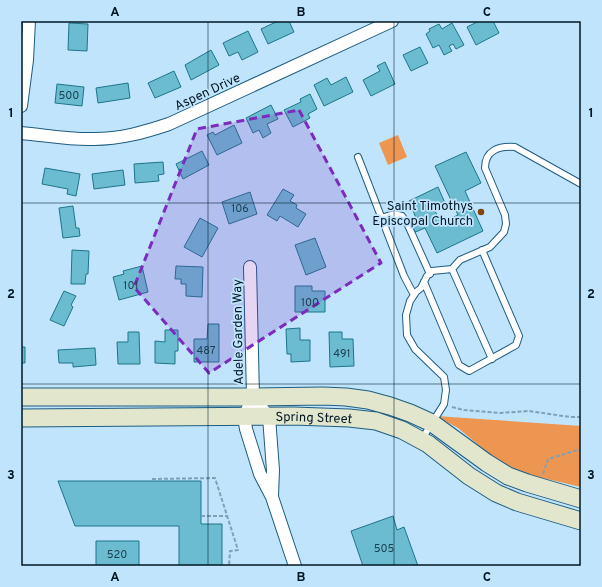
<svg xmlns="http://www.w3.org/2000/svg" width="602" height="587" font-family="Overpass,sans-serif">
  <style>
    .green { fill: #ed9652 }
    .building { fill: #6cbcd1; stroke: #1d7589 }
    .lines { fill: none; stroke-linecap: round; stroke-linejoin: round }
    .lane-casing { stroke: #1e5d80; stroke-width: 8 }
    .street-casing { stroke: #1e5d80; stroke-width: 14 }
    .secondary-casing { stroke: #1e5d80; stroke-width: 19 }
    .path { stroke: #80a0b4; stroke-width: 2; stroke-dasharray: 4 2; stroke-linecap: butt }
    .lane { stroke: #fff; stroke-width: 6 }
    .street { stroke: #fff; stroke-width: 12 }
    .secondary { stroke: #e2e6cc; stroke-width: 17 }
    .marked { fill: #7b2cbf; fill-opacity: 0.2; stroke: #7b2cbf; stroke-width: 3; stroke-dasharray: 8 5; stroke-linejoin: round }
    .grid { fill: none; stroke: #001725; stroke-width: 1; stroke-opacity: 0.55 }
    .poi-dot { fill: #834406; stroke: #c0e4fc; stroke-width: 1.5 }
    .labels { text-anchor: middle; stroke-width: 3.5; stroke-linejoin: round; paint-order: stroke }
    .number-label { font-size: 11px; fill: #1b4050 }
    .street-label { font-size: 13px; fill: #001725; stroke: #c0e4fc }
    .poi-label { font-size: 13px; fill: #001725; stroke: #c0e4fc; text-anchor: end }
    .neatline { fill: none; stroke: #001725; stroke-width: 1.5 }
    .grid-label { font-size: 13px; text-anchor: middle; font-weight: bold; fill: #001725 }
  </style>
  <rect width="100%" height="100%" fill="#c0e4fc"/>
  <!-- green -->
  <path class="green" d="M 398,135 L 407,157 L 388,165 L 379,143 Z
    M 436,416 L 581,426 L 581,487 L 534,476 L 510,467 L 488,453 L 458,428 Z"/>
  <!-- building -->
  <path class="building" d="M 278,21 L 289,21 L 294,32 L 268,44 L 261,29 Z
    M 479,21 L 493,21 L 499,33 L 476,45 L 467,27 Z
    M 69,23 L 88,24 L 87,51 L 68,50 Z
    M 452,23 L 464,45 L 456,49 L 453,44 L 449,46 L 452,51 L 444,55 L 439,45 L 433,48 L 426,34 L 430,31 L 429,29 L 439,24 L 442,29 Z
    M 248,31 L 258,52 L 242,60 L 238,52 L 229,56 L 223,43 Z
    M 420,47 L 428,63 L 411,71 L 403,55 Z
    M 211,50 L 219,65 L 191,80 L 185,65 Z
    M 385,62 L 395,84 L 371,96 L 363,80 L 380,71 L 377,66 Z
    M 174,71 L 181,87 L 155,98 L 148,83 Z
    M 346,77 L 353,92 L 324,106 L 314,85 L 327,78 L 331,85 Z
    M 128,83 L 130,98 L 98,103 L 96,88 Z
    M 57,84 L 84,87 L 82,106 L 55,103 Z
    M 310,94 L 317,109 L 308,114 L 310,118 L 293,127 L 284,110 L 301,102 L 300,99 Z
    M 271,105 L 278,119 L 267,124 L 271,133 L 263,138 L 259,130 L 253,133 L 246,118 Z
    M 234,125 L 242,143 L 217,155 L 207,135 L 213,132 L 215,135 Z
    M 202,151 L 209,165 L 183,179 L 176,164 Z
    M 466,152 L 481,183 L 465,191 L 483,231 L 437,253 L 425,228 L 413,233 L 409,226 L 421,220 L 419,217 L 416,218 L 409,201 L 438,187 L 445,203 L 434,209 L 441,223 L 458,215 L 435,166 Z
    M 163,162 L 164,174 L 158,175 L 159,181 L 135,183 L 134,164 Z
    M 45,168 L 80,174 L 76,196 L 67,194 L 68,189 L 42,184 Z
    M 123,170 L 125,185 L 94,189 L 92,174 Z
    M 283,189 L 294,195 L 290,201 L 297,205 L 296,208 L 306,214 L 298,227 L 280,216 L 277,221 L 267,215 Z
    M 250,192 L 257,214 L 229,224 L 222,202 Z
    M 73,206 L 76,228 L 79,228 L 80,236 L 63,238 L 59,208 Z
    M 200,218 L 218,228 L 202,257 L 184,247 Z
    M 315,238 L 326,267 L 306,275 L 295,245 Z
    M 72,250 L 89,251 L 88,274 L 86,274 L 85,284 L 71,284 Z
    M 142,266 L 148,292 L 119,300 L 113,277 L 124,274 L 123,271 Z
    M 176,266 L 203,267 L 202,297 L 186,296 L 186,284 L 181,284 L 181,279 L 175,279 Z
    M 295,286 L 312,286 L 312,291 L 325,291 L 325,312 L 295,312 Z
    M 64,291 L 76,296 L 71,305 L 73,307 L 64,326 L 50,320 Z
    M 208,324 L 219,324 L 219,362 L 194,362 L 194,339 L 207,339 Z
    M 300,328 L 300,340 L 310,340 L 310,361 L 291,362 L 291,354 L 287,354 L 286,329 Z
    M 165,330 L 178,330 L 178,351 L 175,351 L 175,364 L 155,363 L 155,341 L 165,342 Z
    M 128,332 L 139,332 L 140,364 L 118,364 L 117,342 L 128,342 Z
    M 329,332 L 342,332 L 342,339 L 353,339 L 354,366 L 330,367 Z
    M 21,347 L 25,347 L 25,363 L 21,363 Z
    M 95,348 L 96,365 L 73,367 L 73,363 L 59,363 L 58,350 Z
    M 58,481 L 201,481 L 201,524 L 222,524 L 222,566 L 179,566 L 179,526 L 75,526 Z
    M 393,516 L 397,530 L 404,527 L 418,566 L 363,566 L 351,531 Z
    M 96,541 L 139,541 L 139,566 L 96,566 Z"/>
  <g class="lines">
    <defs>
      <path id="lane" d="M 358,157 L 404,276 L 414,295
        M 381,218 L 394,214 L 402,216 L 407,223 L 430,274
        M 452,269 L 492,359
        M 424,282 L 459,365 L 469,371 L 516,345 L 519,336 L 482,250
        M 422,439 L 444,404 L 446,390 L 444,377 L 415,349 L 407,335 L 406,315 L 410,301 L 416,292 L 421,288 L 427,276 L 432,271 L 452,269 L 460,260 L 490,247 L 504,232 L 506,224 L 505,215 L 485,168 C 485,150 499,146 515,147 L 581,184"/>
      <path id="street" d="M 21,106 L 27,60 L 29,21
        M 21,133 C 45,135 70,140 94,139 C 121,139 145,132 169,124 L 392,21
        M 250,267 L 253,397 L 244,417 L 246,429 L 260,474 L 272,497 L 295,566
        M 253,397 L 269,417 L 273,470 L 272,496"/>
      <g id="secondary">
        <path d="M 21,397 L 253,397 L 323,396 L 346,397 L 368,400 L 390,406 L 410,413 L 432,423 L 487,463 L 508,476 L 527,483 L 581,499"/>
        <path id="s1" d="M 21,418 L 294,416 L 349,418 L 376,421 L 402,430 L 428,444 L 469,476 L 496,493 L 517,502 L 581,521"/>
      </g>
    </defs>
    <!-- lane casing -->
    <use href="#lane" class="lane-casing"/>
    <!-- street casing -->
    <use href="#street" class="street-casing"/>
    <!-- secondary casing -->
    <use href="#secondary" class="secondary-casing"/>
    <!-- path -->
    <path class="path" d="M 452,407 L 464,410 L 500,413 L 529,411 L 570,417 L 581,417
      M 543,474 L 548,459 L 581,449
      M 152,479 L 215,478 L 238,550 L 230,551 L 229,566
      M 201,516 L 228,516"/>
    <!-- lane -->
    <use href="#lane" class="lane"/>
    <!-- street -->
    <use href="#street" class="street"/>
    <!-- secondary -->
    <use href="#secondary" class="secondary"/>
  </g>
  <!-- marked area -->
  <path class="marked" d="M 299,110 L 381,263 L 209,373 L 134,287 L 197,129 Z"/>
  <!-- grid -->
  <path class="grid" d="M 208,21 L 208,566M 394,21 L 394,566M 21,203 L 581,203M 21,384 L 581,384"/>
  <!-- markers -->
  <circle class="poi-dot" cx="481" cy="212" r="4"/>
  <g class="labels">
    <!-- number labels -->
    <g class="number-label">
      <text x="69" y="99">500</text>
      <text x="240" y="212">106</text>
      <text x="131" y="289">101</text>
      <text x="310" y="306">100</text>
      <text x="206" y="354">487</text>
      <text x="342" y="357">491</text>
      <text x="384" y="552">505</text>
      <text x="117" y="558">520</text>
    </g>
    <!-- street labels -->
    <g class="street-label">
      <text transform="translate(207 91) rotate(-25)" y="5">Aspen Drive</text>
      <text transform="translate(237 332) rotate(-91)" y="5">Adele Garden Way</text>
      <text dy="5" stroke="none"><textPath href="#s1" startOffset="293">Spring Street</textPath></text>
    </g>
    <!-- poi labels -->
    <g class="poi-label">
      <text x="473" y="210">Saint Timothys<tspan x="473" dy="15">Episcopal Church</tspan></text>
    </g>
  </g>
  <!-- border -->
  <rect width="602" height="587" fill="none" stroke="#c0e4fc" stroke-width="44"/>
  <rect x="22" y="22" width="558" height="543" class="neatline"/>
  <g class="grid-label">
    <text x="115" y="16">A</text>
    <text x="301" y="16">B</text>
    <text x="487" y="16">C</text>
    <text x="11" y="117">1</text>
    <text x="591" y="117">1</text>
    <text x="11" y="298">2</text>
    <text x="591" y="298">2</text>
    <text x="11" y="479">3</text>
    <text x="591" y="479">3</text>
    <text x="115" y="581">A</text>
    <text x="301" y="581">B</text>
    <text x="487" y="581">C</text>
  </g>
</svg>
